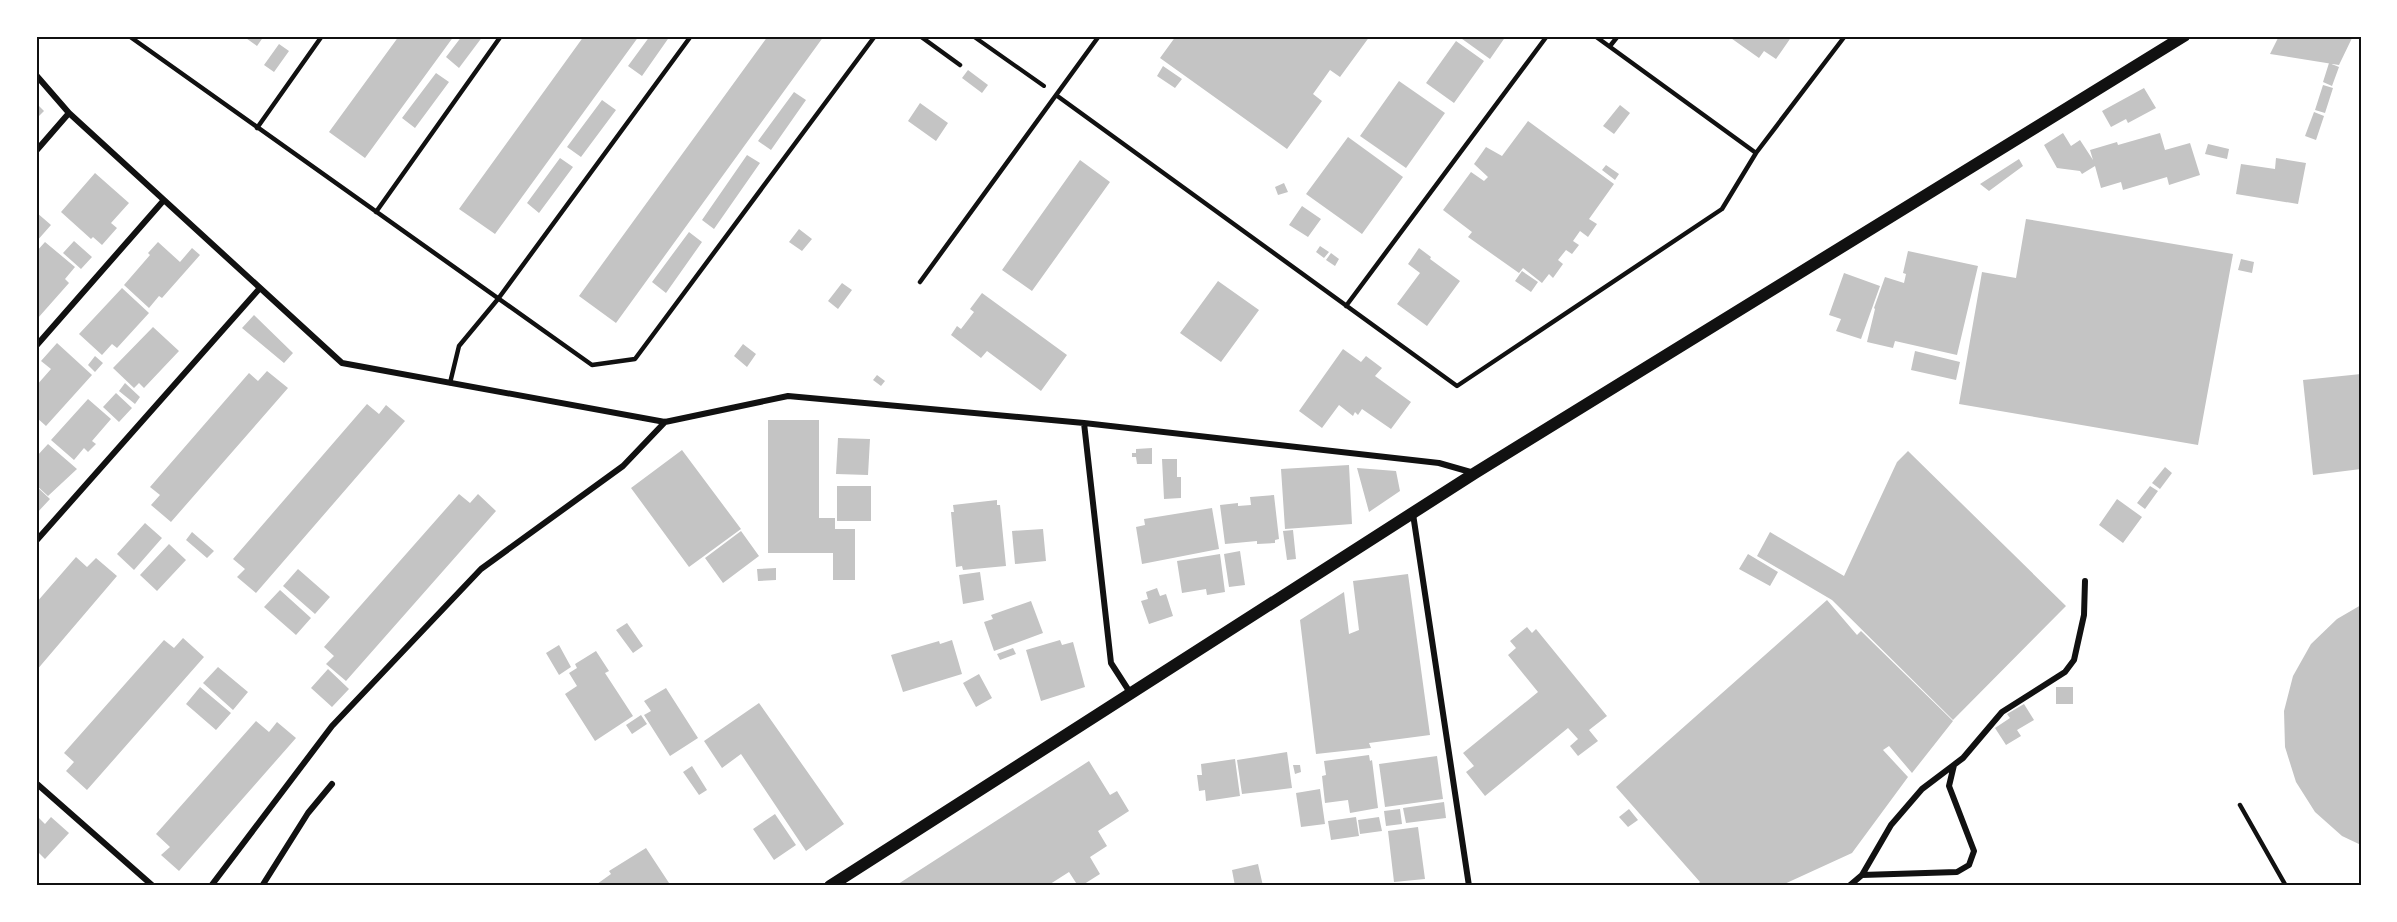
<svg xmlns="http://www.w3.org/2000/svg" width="2397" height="922" font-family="Helvetica,sans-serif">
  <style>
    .building { fill: #c4c4c4 }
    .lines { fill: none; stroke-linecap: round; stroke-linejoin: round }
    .path { stroke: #111; stroke-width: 4 }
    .service { stroke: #111; stroke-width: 4.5 }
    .minor { stroke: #111; stroke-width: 6 }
    .secondary { stroke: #111; stroke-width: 12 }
    .neatline { fill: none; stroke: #111; stroke-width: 2 }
  </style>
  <rect width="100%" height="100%" fill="#fff"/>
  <!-- building -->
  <path class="building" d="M 243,36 L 264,36 L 257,46 Z
    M 399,36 L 454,36 L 365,158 L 329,132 Z
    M 462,36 L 483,36 L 459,68 L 446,57 Z
    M 584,36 L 639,36 L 495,234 L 459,209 Z
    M 650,36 L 670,36 L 642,76 L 628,66 Z
    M 768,36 L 824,36 L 616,323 L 579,296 Z
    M 1176,36 L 1370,36 L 1340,77 L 1330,70 L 1313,94 L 1322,101 L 1287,149 L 1160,58 Z
    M 1458,36 L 1506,36 L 1490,59 Z
    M 1728,36 L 1792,36 L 1776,59 L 1764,51 L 1759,58 Z
    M 2279,36 L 2353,36 L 2339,65 L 2270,54 Z
    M 1456,41 L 1484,61 L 1454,103 L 1426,83 Z
    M 279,44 L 289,51 L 274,72 L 264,65 Z
    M 2329,63 L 2339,67 L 2332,86 L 2323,82 Z
    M 1163,66 L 1182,79 L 1175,88 L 1157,76 Z
    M 968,70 L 988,85 L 982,93 L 962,78 Z
    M 436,73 L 449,82 L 415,128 L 402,118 Z
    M 1399,81 L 1445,113 L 1406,168 L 1360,136 Z
    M 2323,85 L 2333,88 L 2325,113 L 2315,110 Z
    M 2144,88 L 2156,108 L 2128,123 L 2126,119 L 2111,127 L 2102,111 Z
    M 794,92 L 806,100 L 771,150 L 758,141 Z
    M 602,100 L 616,110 L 581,157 L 567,147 Z
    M 36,103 L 44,111 L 36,119 Z
    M 920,103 L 948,123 L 936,141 L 908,121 Z
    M 1620,105 L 1630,113 L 1614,134 L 1603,126 Z
    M 2314,112 L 2324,116 L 2316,140 L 2305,136 Z
    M 1528,121 L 1614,184 L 1589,219 L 1597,224 L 1588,237 L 1580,231 L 1573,241 L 1579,245 L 1572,254 L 1566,250 L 1558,260 L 1563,264 L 1553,278 L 1549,274 L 1542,283 L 1523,268 L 1519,273 L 1468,237 L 1472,232 L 1443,210 L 1471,172 L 1484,181 L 1488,177 L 1474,164 L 1486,147 L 1502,156 Z
    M 2063,133 L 2071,146 L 2080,140 L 2093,160 L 2090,150 L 2117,142 L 2118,145 L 2160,133 L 2165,150 L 2190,143 L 2200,175 L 2169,185 L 2167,177 L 2123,190 L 2121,182 L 2101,188 L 2095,166 L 2082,174 L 2080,171 L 2057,168 L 2044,145 Z
    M 1348,137 L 1403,177 L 1362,234 L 1306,194 Z
    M 2208,144 L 2229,149 L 2227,159 L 2205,154 Z
    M 747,155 L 760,163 L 714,229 L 702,220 Z
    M 560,158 L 573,167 L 539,213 L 527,203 Z
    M 2276,158 L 2306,163 L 2298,204 L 2236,194 L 2241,164 L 2275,169 Z
    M 2019,159 L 2023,166 L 1989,191 L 1980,184 Z
    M 1080,160 L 1110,182 L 1032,291 L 1002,270 Z
    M 1606,165 L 1619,174 L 1615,180 L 1602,170 Z
    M 95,173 L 129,203 L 111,223 L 117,228 L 102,245 L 93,237 L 91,239 L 61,212 Z
    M 1284,183 L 1288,192 L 1278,195 L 1275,187 Z
    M 1302,206 L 1321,219 L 1308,237 L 1289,225 Z
    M 36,212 L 51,225 L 36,242 Z
    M 2026,219 L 2233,254 L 2198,445 L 1959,404 L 1982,272 L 2016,278 Z
    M 799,229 L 812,239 L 802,251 L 789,242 Z
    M 689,232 L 702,242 L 666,293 L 652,282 Z
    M 74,241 L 92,257 L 81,269 L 63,253 Z
    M 45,242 L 75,267 L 65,279 L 69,283 L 38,318 L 36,316 L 36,252 Z
    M 158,242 L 180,262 L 192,248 L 200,255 L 162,298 L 159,296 L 149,308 L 124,285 L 150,255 L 148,253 Z
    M 1320,246 L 1329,252 L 1324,258 L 1316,252 Z
    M 1419,248 L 1431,257 L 1430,259 L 1460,281 L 1427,326 L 1397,304 L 1420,273 L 1408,264 Z
    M 1908,251 L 1978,266 L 1957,355 L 1895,341 L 1893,348 L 1867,342 L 1875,309 L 1874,308 L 1885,277 L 1904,283 L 1906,274 L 1903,273 Z
    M 1331,253 L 1339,259 L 1335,266 L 1326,260 Z
    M 2241,259 L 2254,262 L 2252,273 L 2238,270 Z
    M 1522,271 L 1538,282 L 1531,292 L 1515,281 Z
    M 1844,273 L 1880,286 L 1861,339 L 1836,331 L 1841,319 L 1829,315 Z
    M 1218,281 L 1259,310 L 1221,362 L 1180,333 Z
    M 842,283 L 852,290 L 838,309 L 828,301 Z
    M 122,288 L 149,313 L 117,348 L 112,344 L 102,355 L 79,334 Z
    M 982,293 L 1067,355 L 1041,391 L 987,351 L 981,358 L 951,335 L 957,326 L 961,329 L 974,312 L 970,309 Z
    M 254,315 L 293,353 L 284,363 L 242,328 Z
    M 153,327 L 179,351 L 144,388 L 139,383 L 134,388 L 113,368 Z
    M 57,343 L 92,375 L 46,426 L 36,417 L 36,386 L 51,369 L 41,361 Z
    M 743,344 L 756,354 L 747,367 L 734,356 Z
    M 1343,349 L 1361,362 L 1366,356 L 1382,368 L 1375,376 L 1411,402 L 1391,429 L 1362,409 L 1358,415 L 1355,412 L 1353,416 L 1339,405 L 1322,428 L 1299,411 Z
    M 1915,351 L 1960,362 L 1956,380 L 1911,370 Z
    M 95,356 L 103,363 L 95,372 L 88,365 Z
    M 267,371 L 288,388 L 171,522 L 151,505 L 160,495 L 150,487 L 249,373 L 258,381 Z
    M 2361,374 L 2361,469 L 2313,475 L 2303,380 Z
    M 877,375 L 885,381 L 881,386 L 873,380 Z
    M 125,383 L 140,397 L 135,404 L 119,391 Z
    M 116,393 L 132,408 L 119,422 L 103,407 Z
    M 88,399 L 111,419 L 92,441 L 96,444 L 88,452 L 84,448 L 74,460 L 51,440 Z
    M 367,404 L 379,414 L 386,405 L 405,421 L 256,593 L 237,577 L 245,569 L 233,559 Z
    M 768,420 L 819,420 L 819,518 L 835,518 L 835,529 L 855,529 L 855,580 L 833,580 L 833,553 L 768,553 Z
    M 838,438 L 870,439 L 868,475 L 836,474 Z
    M 48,444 L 77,469 L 48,496 L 36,485 L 36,457 Z
    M 1152,448 L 1152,464 L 1137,464 L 1136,457 L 1132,457 L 1132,453 L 1136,453 L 1136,449 Z
    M 682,450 L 741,529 L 689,567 L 631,488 Z
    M 1908,451 L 2066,606 L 1953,720 L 1832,600 L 1757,556 L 1770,532 L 1844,576 L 1897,462 Z
    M 1162,459 L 1177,459 L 1177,477 L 1181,477 L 1181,498 L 1164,499 Z
    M 1349,465 L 1352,524 L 1285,529 L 1281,469 Z
    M 2165,467 L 2172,473 L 2160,489 L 2152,483 Z
    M 1357,468 L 1396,471 L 1400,491 L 1369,512 Z
    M 36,486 L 50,499 L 36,514 Z
    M 837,486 L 871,486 L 871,521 L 837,521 Z
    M 2150,486 L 2158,491 L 2145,509 L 2137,503 Z
    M 459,494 L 470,503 L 478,494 L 496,511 L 346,681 L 326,664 L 334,656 L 324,647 Z
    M 1274,495 L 1279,539 L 1275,540 L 1275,543 L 1257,544 L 1257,541 L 1225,544 L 1220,505 L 1238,503 L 1238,506 L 1251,505 L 1250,497 Z
    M 2117,499 L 2142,517 L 2123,543 L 2099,525 Z
    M 997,500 L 997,505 L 1000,505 L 1006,566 L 963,570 L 962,566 L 956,567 L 951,512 L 954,512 L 953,505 Z
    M 1212,508 L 1219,549 L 1142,564 L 1136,527 L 1145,525 L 1144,519 Z
    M 145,523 L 162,538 L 134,570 L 117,554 Z
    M 1043,529 L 1046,561 L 1015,564 L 1012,531 Z
    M 1293,530 L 1296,559 L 1287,560 L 1283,531 Z
    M 741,531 L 759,556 L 723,583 L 705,558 Z
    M 192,532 L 214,551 L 207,558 L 186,540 Z
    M 169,544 L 186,560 L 157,591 L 140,575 Z
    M 1240,551 L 1245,585 L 1229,587 L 1224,554 Z
    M 1220,554 L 1225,592 L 1207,595 L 1206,589 L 1182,593 L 1177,561 Z
    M 1748,554 L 1778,572 L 1770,586 L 1739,569 Z
    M 76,557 L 87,567 L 96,558 L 117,576 L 36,671 L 36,603 Z
    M 776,568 L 776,580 L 758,581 L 757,569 Z
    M 298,569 L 330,597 L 315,614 L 283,586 Z
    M 980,572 L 984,600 L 963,604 L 959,575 Z
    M 1408,574 L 1430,735 L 1369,743 L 1371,748 L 1316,754 L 1300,620 L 1344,592 L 1349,634 L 1359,630 L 1353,581 Z
    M 1157,588 L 1160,596 L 1166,594 L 1173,616 L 1149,624 L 1141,601 L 1148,599 L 1146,592 Z
    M 280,590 L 311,618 L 296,635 L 264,607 Z
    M 1827,600 L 1857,635 L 1861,631 L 1953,721 L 1912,773 L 1889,746 L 1883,750 L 1908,777 L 1852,853 L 1780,886 L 1696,886 L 1700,882 L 1616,787 Z
    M 1031,601 L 1043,633 L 994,651 L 984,622 L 993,619 L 991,615 Z
    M 2361,605 L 2361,845 L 2342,836 L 2315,812 L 2296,782 L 2285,747 L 2284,711 L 2293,676 L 2311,644 L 2337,619 Z
    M 627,623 L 643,646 L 633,653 L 616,630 Z
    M 1527,627 L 1532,633 L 1536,629 L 1607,716 L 1589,730 L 1598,741 L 1578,756 L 1570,746 L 1578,739 L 1568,728 L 1485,796 L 1466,772 L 1474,766 L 1463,753 L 1538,692 L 1508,655 L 1516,648 L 1510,641 Z
    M 183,638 L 204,657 L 87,790 L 66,771 L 74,762 L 64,753 L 164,640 L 174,648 Z
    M 952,640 L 962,674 L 903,692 L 891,655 L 939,641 L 940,644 Z
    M 1060,640 L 1062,645 L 1073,642 L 1085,687 L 1041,701 L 1026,650 Z
    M 559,645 L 571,667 L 559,675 L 546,653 Z
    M 1013,648 L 1016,654 L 1000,660 L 997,654 Z
    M 596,651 L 609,671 L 605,673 L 633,716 L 595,741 L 565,694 L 577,686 L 569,673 L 577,668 L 575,664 Z
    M 218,667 L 248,692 L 233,710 L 203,683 Z
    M 328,669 L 349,689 L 332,707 L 311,688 Z
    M 979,674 L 992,698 L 976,707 L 963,683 Z
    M 200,687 L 231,713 L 216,730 L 186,704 Z
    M 2056,687 L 2073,687 L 2073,704 L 2056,704 Z
    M 666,688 L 698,738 L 670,756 L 644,715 L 651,711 L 644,701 Z
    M 759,703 L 844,824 L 806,851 L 741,754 L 722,768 L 704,741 Z
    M 2024,704 L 2034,720 L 2017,730 L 2021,736 L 2006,745 L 1995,728 L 2010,718 L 2007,714 Z
    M 641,715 L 647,724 L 632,734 L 626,725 Z
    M 256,721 L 269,732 L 277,722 L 296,738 L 179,871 L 161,855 L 170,847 L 156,834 Z
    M 1287,752 L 1292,788 L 1242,794 L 1237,760 Z
    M 1369,755 L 1370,761 L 1372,760 L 1378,808 L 1350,813 L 1348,800 L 1325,803 L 1322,776 L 1326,775 L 1324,761 Z
    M 1437,756 L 1443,799 L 1385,807 L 1379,764 Z
    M 1235,759 L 1240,796 L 1206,801 L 1205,790 L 1199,791 L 1197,775 L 1202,775 L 1201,764 Z
    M 1089,761 L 1110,795 L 1117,791 L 1129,811 L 1098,831 L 1107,846 L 1090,857 L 1100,874 L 1081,886 L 1078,886 L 1069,872 L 1047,886 L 895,886 Z
    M 1293,765 L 1300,765 L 1301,772 L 1295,774 Z
    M 692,766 L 707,790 L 699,795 L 683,772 Z
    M 1320,789 L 1325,824 L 1301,827 L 1296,793 Z
    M 1444,802 L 1446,818 L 1406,823 L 1403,808 Z
    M 1400,809 L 1402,824 L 1386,826 L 1384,811 Z
    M 1629,809 L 1638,820 L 1628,827 L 1619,817 Z
    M 775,814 L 796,845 L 774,860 L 753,829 Z
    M 36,815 L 45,824 L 51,817 L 69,833 L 45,859 L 39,853 L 36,856 Z
    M 1356,817 L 1359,836 L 1331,840 L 1328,821 Z
    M 1379,817 L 1382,831 L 1360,834 L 1358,820 Z
    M 1418,827 L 1425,879 L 1394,882 L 1388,831 Z
    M 646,848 L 671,886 L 597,886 L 597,884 L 611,874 L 609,871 Z
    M 1258,864 L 1263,886 L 1235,886 L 1232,870 Z"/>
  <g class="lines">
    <!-- path -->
    <path class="path" d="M 973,36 L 1044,86"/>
    <!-- service -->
    <path class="service" d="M 129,36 L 592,365 L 635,359 L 875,36
      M 920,36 L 960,65
      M 1595,36 L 1756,153
      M 1610,46 L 1618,36
      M 1056,95 L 1457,386 L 1722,209 L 1756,153 L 1845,36
      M 257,128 L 322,36
      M 376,212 L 501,36
      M 920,282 L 1099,36
      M 1346,306 L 1547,36
      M 450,383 L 459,346 L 498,299 L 691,36
      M 2240,805 L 2286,886"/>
    <!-- minor -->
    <path class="minor" d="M 36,75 L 69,113 L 342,363 L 665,422 L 788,396 L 1084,423 L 1439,463 L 1474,473
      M 36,151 L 69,113
      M 36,346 L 164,200
      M 1084,423 L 1111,663 L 1131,694
      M 1413,514 L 1469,886
      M 36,541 L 260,288
      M 36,783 L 153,886
      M 1862,875 L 1957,872 L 1969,865 L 1974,851 L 1949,786 L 1954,765
      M 211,886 L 332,726 L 481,569 L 623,466 L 665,422
      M 262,886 L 308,813 L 332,784
      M 1849,886 L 1862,875 L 1891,825 L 1922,789 L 1963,758 L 2002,712 L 2065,672 L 2074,660 L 2084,615 L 2085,581"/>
    <!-- secondary -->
    <path class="secondary" d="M 830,886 L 1475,473 L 2184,36"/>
  </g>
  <!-- border -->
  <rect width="2397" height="922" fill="none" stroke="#ffffff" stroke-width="75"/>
  <rect x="38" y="38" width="2322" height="846" class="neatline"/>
</svg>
